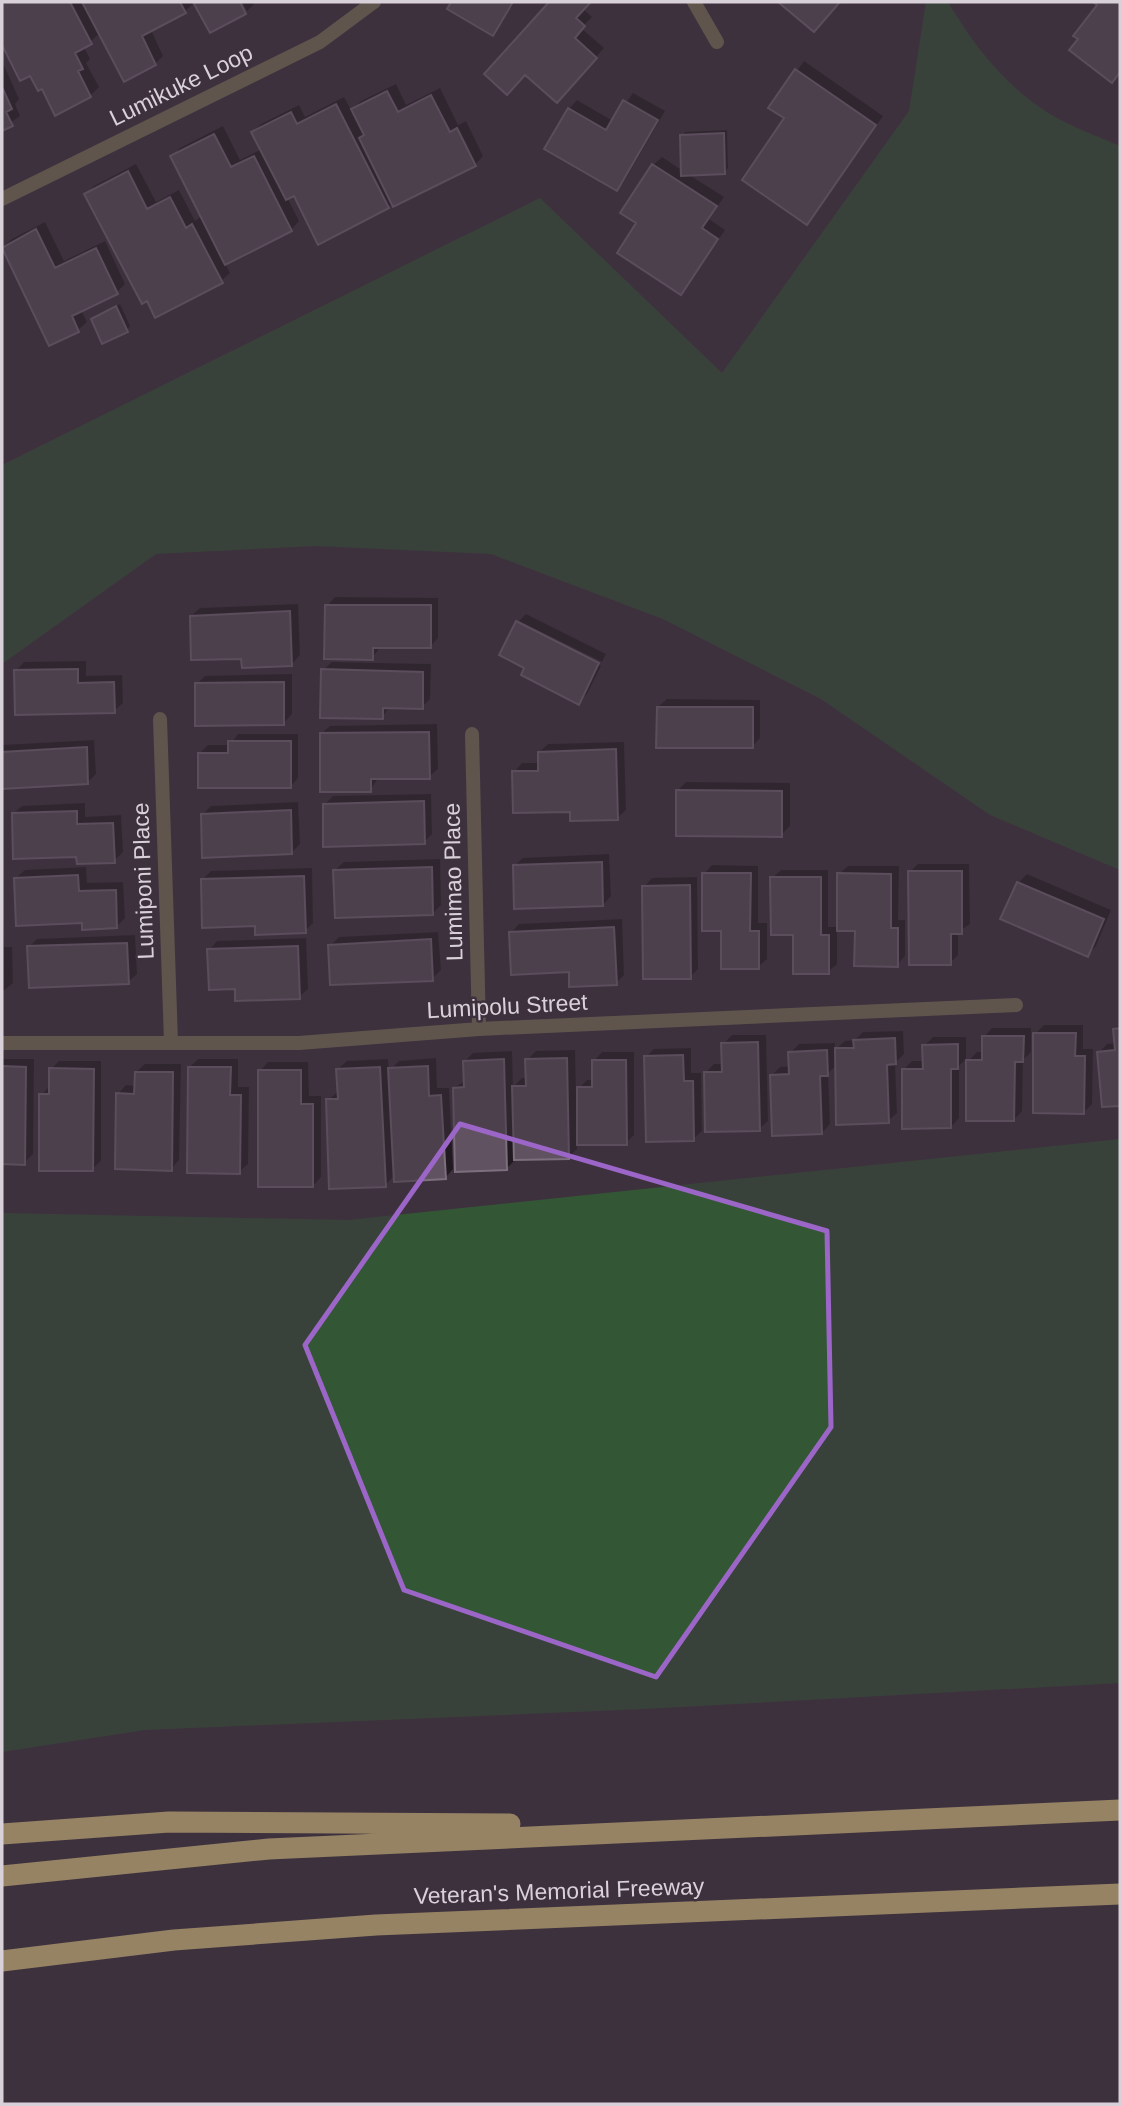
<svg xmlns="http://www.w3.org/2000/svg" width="1122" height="2106" font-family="Helvetica,sans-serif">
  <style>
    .green { fill: #335735 }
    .shadow { fill: #0007 }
    .building { fill: #605260; stroke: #7e6f7e; stroke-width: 2 }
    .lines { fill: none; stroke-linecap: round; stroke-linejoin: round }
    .service { stroke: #89805f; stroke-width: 14 }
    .minor { stroke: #89805f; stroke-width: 14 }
    .motorway { stroke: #fee693; stroke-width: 21 }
    .marked { fill: none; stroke: #9c66c8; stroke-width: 5; stroke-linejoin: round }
    .labels { text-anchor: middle; stroke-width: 5; stroke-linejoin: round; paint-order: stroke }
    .street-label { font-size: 23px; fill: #d9d1d9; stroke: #3e313e }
  </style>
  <rect width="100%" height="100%" fill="#3e313e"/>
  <!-- green -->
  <path class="green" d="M 926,2 L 948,2 C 974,46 1006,87 1050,114 C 1072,127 1097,136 1120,146 L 1120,870 L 990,815 L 821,699 L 663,619 L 491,554 L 316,546 L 156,554 L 2,664 L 2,465 L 540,198 L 722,373 L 909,111 Z
    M 1120,1139 L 1120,1683 L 644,1709 L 145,1730 L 2,1752 L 2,1213 L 348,1220 Z"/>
  <!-- shadow -->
  <path class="shadow" d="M 2,2 L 192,2 L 193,4 L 184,12 L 151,30 L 163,56 L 155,64 L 100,33 L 84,47 L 90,59 L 86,63 L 99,87 L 90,96 L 42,86 L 31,73 L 20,79 L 2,41 Z
    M 242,2 L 252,2 L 254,4 L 247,11 Z
    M 453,2 L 515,2 L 493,33 L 450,8 Z
    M 551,2 L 590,2 L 583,9 L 592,17 L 581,28 L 604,48 L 565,92 L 526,73 L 487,74 Z
    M 2,61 L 19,99 L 15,104 L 20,116 L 2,129 Z
    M 804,61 L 883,116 L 807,223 L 786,118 L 771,107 Z
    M 396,84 L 406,105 L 440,88 L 458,125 L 466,121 L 483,156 L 475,165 L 388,207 L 294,193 L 287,197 L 299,221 L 291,230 L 225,263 L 230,273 L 221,281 L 86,194 L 94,186 L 136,164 L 156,202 L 179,190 L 195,221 L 202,216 L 172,157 L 180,148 L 223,126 L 240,160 L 262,149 L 253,132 L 261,124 L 299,105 L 305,117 L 344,97 L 351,110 L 361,101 Z
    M 633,93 L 665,111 L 625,180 L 617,189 L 569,109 L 577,100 L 613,121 Z
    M 727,130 L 728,168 L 725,172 L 688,174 L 724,197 L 709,219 L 725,230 L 681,293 L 639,223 L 653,165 L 662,157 L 683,171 L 682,136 L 685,132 Z
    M 45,222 L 64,261 L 105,241 L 125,284 L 117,292 L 81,310 L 87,322 L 78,330 L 50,344 L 3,247 L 12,239 Z
    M 120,304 L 130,326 L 127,330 L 93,319 Z
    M 335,597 L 438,598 L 438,638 L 430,647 L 381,646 L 372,658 L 327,606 Z
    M 298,604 L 300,655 L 292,664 L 243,657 L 191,616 L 200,608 Z
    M 526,614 L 606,654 L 602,662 L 519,621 Z
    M 518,622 L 601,666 L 587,694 L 578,702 L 502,655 Z
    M 86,661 L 86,676 L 122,675 L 123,703 L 114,711 L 16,671 L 24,662 Z
    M 332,662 L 431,664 L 430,699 L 422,707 L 390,707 L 382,717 L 323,670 Z
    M 292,674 L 292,714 L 284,723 L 197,684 L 205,676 Z
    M 667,699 L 760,700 L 760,738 L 752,747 L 658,707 Z
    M 437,724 L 438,769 L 429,777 L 379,777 L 370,790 L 321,734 L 330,726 Z
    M 238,734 L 298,734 L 298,778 L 290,787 L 200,753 L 208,745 L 230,745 Z
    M 94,740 L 96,774 L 88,782 L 2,787 L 2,745 Z
    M 624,742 L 626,810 L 617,818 L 572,810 L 514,772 L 522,763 L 540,763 L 539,752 L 548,744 Z
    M 686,782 L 790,783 L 790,826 L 781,835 L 677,791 Z
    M 431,794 L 432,834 L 424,842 L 324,805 L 333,796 Z
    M 298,802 L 300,844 L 292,852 L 202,815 L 211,806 Z
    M 85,803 L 85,817 L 121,815 L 123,852 L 114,861 L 78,855 L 13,814 L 22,806 Z
    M 609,854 L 611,896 L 603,905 L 514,866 L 523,858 Z
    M 440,859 L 441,905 L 433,913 L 335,870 L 344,862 Z
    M 918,864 L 969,864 L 970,924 L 958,932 L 958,955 L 950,963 L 910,872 Z
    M 712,865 L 758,866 L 758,923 L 767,923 L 767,959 L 758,967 L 722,930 L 704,874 Z
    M 848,866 L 899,866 L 898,920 L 905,920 L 905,956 L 897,965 L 857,930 L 837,930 L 837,964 L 828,972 L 795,933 L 772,878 L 781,870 L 828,870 L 828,927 L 839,927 L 839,874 Z
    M 86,867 L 87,883 L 123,882 L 125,918 L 117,926 L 84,921 L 16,878 L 25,870 Z
    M 312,868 L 313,923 L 305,931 L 257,924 L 202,880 L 211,871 Z
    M 1027,874 L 1111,910 L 1096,946 L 1087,955 L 1018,883 Z
    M 697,877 L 698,969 L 690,977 L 644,887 L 652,878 Z
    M 2,891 L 4,947 L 12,947 L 13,983 L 2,992 Z
    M 622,919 L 624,975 L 616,983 L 570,971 L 511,933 L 519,924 Z
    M 438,932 L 441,970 L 432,979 L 330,946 L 339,937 Z
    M 135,935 L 137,974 L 128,982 L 29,947 L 37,939 Z
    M 306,938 L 308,989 L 299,997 L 237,987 L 209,950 L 217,941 Z
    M 1120,1024 L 1120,1104 L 1103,1105 L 1099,1053 L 1107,1044 L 1116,1043 L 1115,1029 Z
    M 1044,1025 L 1083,1025 L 1083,1049 L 1093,1049 L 1092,1104 L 1084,1112 L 1035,1034 Z
    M 992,1028 L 1031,1028 L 1031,1052 L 1023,1060 L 1022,1111 L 1014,1120 L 968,1061 L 977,1052 L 984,1052 L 984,1037 Z
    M 903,1031 L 904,1054 L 895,1063 L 897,1113 L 888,1121 L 837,1065 L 828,1073 L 830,1124 L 822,1133 L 772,1075 L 780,1067 L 790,1066 L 790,1053 L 799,1044 L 835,1043 L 835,1050 L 845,1041 L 855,1040 L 863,1032 Z
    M 732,1035 L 766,1035 L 768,1121 L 759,1129 L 706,1072 L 714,1064 L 724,1064 L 723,1044 Z
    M 933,1037 L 966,1037 L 966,1059 L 959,1066 L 959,1118 L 951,1127 L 903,1070 L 912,1061 L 925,1061 L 924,1046 Z
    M 691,1048 L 691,1073 L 701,1073 L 702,1131 L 693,1139 L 646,1057 L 654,1049 Z
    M 575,1050 L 576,1091 L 587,1080 L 594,1080 L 594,1061 L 602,1052 L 634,1052 L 634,1135 L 626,1143 L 577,1143 L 577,1149 L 569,1157 L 515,1160 L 507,1168 L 454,1088 L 466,1080 L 465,1061 L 473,1053 L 512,1051 L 513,1087 L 522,1078 L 528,1078 L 527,1060 L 536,1051 Z
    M 436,1058 L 437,1088 L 449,1088 L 453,1169 L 445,1178 L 396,1174 L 385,1185 L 328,1100 L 339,1091 L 338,1069 L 347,1061 L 388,1059 L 389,1071 L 399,1061 Z
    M 2,1059 L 34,1059 L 33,1154 L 24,1163 L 2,1163 Z
    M 198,1059 L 238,1059 L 238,1087 L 249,1087 L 248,1164 L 239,1172 L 190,1067 Z
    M 59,1061 L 101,1061 L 101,1161 L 92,1169 L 41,1095 L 49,1087 L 51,1069 Z
    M 268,1062 L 308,1062 L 309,1096 L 321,1096 L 321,1177 L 313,1186 L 260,1071 Z
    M 145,1064 L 181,1064 L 179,1160 L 171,1169 L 118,1094 L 126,1085 L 136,1086 L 136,1072 Z"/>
  <!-- building -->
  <path class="building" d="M 2,2 L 70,2 L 92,44 L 75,53 L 83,69 L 78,71 L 91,97 L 55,116 L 42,89 L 38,91 L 30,76 L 20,81 L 2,45 Z
    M 82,2 L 180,2 L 186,13 L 142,36 L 156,65 L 124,82 Z
    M 198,2 L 240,2 L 246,14 L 210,33 L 194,4 Z
    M 451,2 L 513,2 L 493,36 L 447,9 Z
    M 549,2 L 591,2 L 576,18 L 585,26 L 575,38 L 597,58 L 557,103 L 525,75 L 507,95 L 484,74 Z
    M 778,2 L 840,2 L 814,32 Z
    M 1093,2 L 1120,2 L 1120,72 L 1112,83 L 1069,50 L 1078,39 L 1073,36 L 1097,5 Z
    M 795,69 L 876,125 L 807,225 L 742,180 L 784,118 L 768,108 Z
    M 2,87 L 12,109 L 6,112 L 13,126 L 2,131 Z
    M 387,91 L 398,112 L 431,95 L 450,132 L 457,128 L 476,166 L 393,207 L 359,138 L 364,135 L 351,109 Z
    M 623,100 L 658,120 L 617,191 L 544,149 L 568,108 L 606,130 Z
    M 336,104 L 389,208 L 318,245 L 294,196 L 286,200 L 251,132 L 291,112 L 297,124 Z
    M 724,133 L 725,174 L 681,176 L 680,135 Z
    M 214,134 L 231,167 L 254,156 L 292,231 L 225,265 L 170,156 Z
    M 652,164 L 717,206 L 702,228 L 718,239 L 681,295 L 617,253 L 636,223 L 620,213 Z
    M 128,171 L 147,209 L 170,197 L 186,228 L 192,224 L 223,283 L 155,318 L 147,301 L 142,304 L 84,194 Z
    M 36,229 L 55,268 L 96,248 L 118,294 L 72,316 L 79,332 L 49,346 L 2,248 Z
    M 116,306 L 128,332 L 102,344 L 91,319 Z
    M 325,605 L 431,605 L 431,648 L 373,648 L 373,660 L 324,659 Z
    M 290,611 L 292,666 L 242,668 L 241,659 L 191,660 L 190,616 Z
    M 516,621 L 599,663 L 579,705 L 521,675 L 524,668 L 499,655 Z
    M 78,669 L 78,683 L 114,682 L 115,713 L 15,715 L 14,670 Z
    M 321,669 L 423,672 L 423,709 L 383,708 L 383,719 L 320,718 Z
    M 284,682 L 284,725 L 195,726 L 195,683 Z
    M 657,707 L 753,707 L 753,748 L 656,748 Z
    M 429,732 L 430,779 L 371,779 L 371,792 L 320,792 L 320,733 Z
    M 228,741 L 291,741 L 291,788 L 198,788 L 198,753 L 228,753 Z
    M 87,747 L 88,784 L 2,789 L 2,752 Z
    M 616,749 L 618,820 L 570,821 L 570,812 L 513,813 L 512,771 L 538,771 L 538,752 Z
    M 676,790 L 782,791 L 782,837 L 676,836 Z
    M 424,801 L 425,844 L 323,847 L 323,804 Z
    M 291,810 L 292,854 L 202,858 L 201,814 Z
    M 77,811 L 77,824 L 113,823 L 115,863 L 77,864 L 76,857 L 13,859 L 12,813 Z
    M 602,862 L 603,906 L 514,909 L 513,865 Z
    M 432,867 L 433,915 L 335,918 L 333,870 Z
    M 908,871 L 962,871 L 962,934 L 951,934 L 951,965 L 909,965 Z
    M 702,873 L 751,873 L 750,931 L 759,931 L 759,969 L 721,969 L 721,931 L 702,931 Z
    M 837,873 L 891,874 L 891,928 L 898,928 L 898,967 L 854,966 L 855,931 L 837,931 Z
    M 78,875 L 79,891 L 116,890 L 117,928 L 82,930 L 82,923 L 16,926 L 14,878 Z
    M 304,876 L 306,933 L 255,935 L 255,926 L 202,928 L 201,879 Z
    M 770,877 L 821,877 L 821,935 L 829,935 L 829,974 L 793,974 L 793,935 L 771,935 Z
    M 1017,882 L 1104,919 L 1088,957 L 1000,919 Z
    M 690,885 L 691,979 L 643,979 L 642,886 Z
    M 614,927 L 617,985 L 569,987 L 569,972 L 511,975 L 509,932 Z
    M 431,939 L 433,981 L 330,985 L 328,945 Z
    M 127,943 L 129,984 L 29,988 L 27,946 Z
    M 298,946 L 300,999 L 235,1001 L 235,989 L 209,990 L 207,949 Z
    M 1120,1028 L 1120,1106 L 1102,1107 L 1097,1052 L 1115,1050 L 1113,1029 Z
    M 1033,1033 L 1076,1033 L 1075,1056 L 1085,1056 L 1084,1114 L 1033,1113 Z
    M 982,1036 L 1024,1036 L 1023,1062 L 1015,1062 L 1014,1121 L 966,1121 L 966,1060 L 982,1060 Z
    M 895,1038 L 896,1064 L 887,1065 L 889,1123 L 836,1125 L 835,1048 L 854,1048 L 853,1040 Z
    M 758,1042 L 760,1131 L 705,1132 L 704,1072 L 722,1072 L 721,1043 Z
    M 958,1044 L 958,1069 L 951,1069 L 951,1128 L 902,1129 L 902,1069 L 923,1069 L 922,1045 Z
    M 827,1050 L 828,1076 L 820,1076 L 822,1134 L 772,1136 L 770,1075 L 789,1074 L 788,1052 Z
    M 683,1055 L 684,1081 L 693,1081 L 694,1141 L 646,1142 L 644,1056 Z
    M 567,1058 L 569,1159 L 514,1160 L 512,1086 L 526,1086 L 525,1059 Z
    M 504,1059 L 507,1170 L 455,1172 L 453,1088 L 464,1087 L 463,1061 Z
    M 592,1060 L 626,1060 L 627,1145 L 577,1145 L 577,1087 L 592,1087 Z
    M 2,1066 L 26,1067 L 25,1165 L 2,1164 Z
    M 428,1066 L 429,1096 L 441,1095 L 446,1179 L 394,1182 L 388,1068 Z
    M 188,1067 L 231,1067 L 230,1095 L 241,1095 L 240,1174 L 187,1173 Z
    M 380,1067 L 386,1187 L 329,1189 L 326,1099 L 338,1099 L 336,1069 Z
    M 49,1068 L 94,1069 L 93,1171 L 39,1171 L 39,1094 L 49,1094 Z
    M 258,1070 L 301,1070 L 301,1104 L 313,1104 L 313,1187 L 258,1187 Z
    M 135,1072 L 173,1072 L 172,1171 L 115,1169 L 116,1093 L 134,1094 Z"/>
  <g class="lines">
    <!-- service -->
    <path class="service" d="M 160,719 L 171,1042
      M 472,734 L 479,1029
      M 2,1043 L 299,1043 L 479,1029 L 1016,1005"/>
    <!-- minor -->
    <path class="minor" d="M 694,2 L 717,42
      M 2,199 L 320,42 L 374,2"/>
    <!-- motorway -->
    <path class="motorway" d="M 2,1834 L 169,1822 L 510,1824
      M 2,1876 L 269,1849 L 1120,1810
      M 2,1961 L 174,1940 L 376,1925 L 1120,1894"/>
  </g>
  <!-- marked area -->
  <path d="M0 0H1122V2106H0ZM 460,1124 L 827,1231 L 831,1427 L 656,1677 L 404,1590 L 305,1345 Z" fill="#3e313e" fill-opacity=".55" fill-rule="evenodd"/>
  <path class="marked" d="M 460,1124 L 827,1231 L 831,1427 L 656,1677 L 404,1590 L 305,1345 Z"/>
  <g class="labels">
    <!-- street labels -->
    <g class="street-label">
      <text transform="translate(181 85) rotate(-26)" y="8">Lumikuke Loop</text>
      <text transform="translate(143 881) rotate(-92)" y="8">Lumiponi Place</text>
      <text transform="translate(453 882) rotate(-91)" y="8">Lumimao Place</text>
      <text transform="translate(507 1006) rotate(-3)" y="8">Lumipolu Street</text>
      <text transform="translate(559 1891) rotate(-2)" y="8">Veteran's Memorial Freeway</text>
    </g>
  </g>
  <!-- border -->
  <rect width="1122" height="2106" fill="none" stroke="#d9d1d9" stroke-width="7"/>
</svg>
